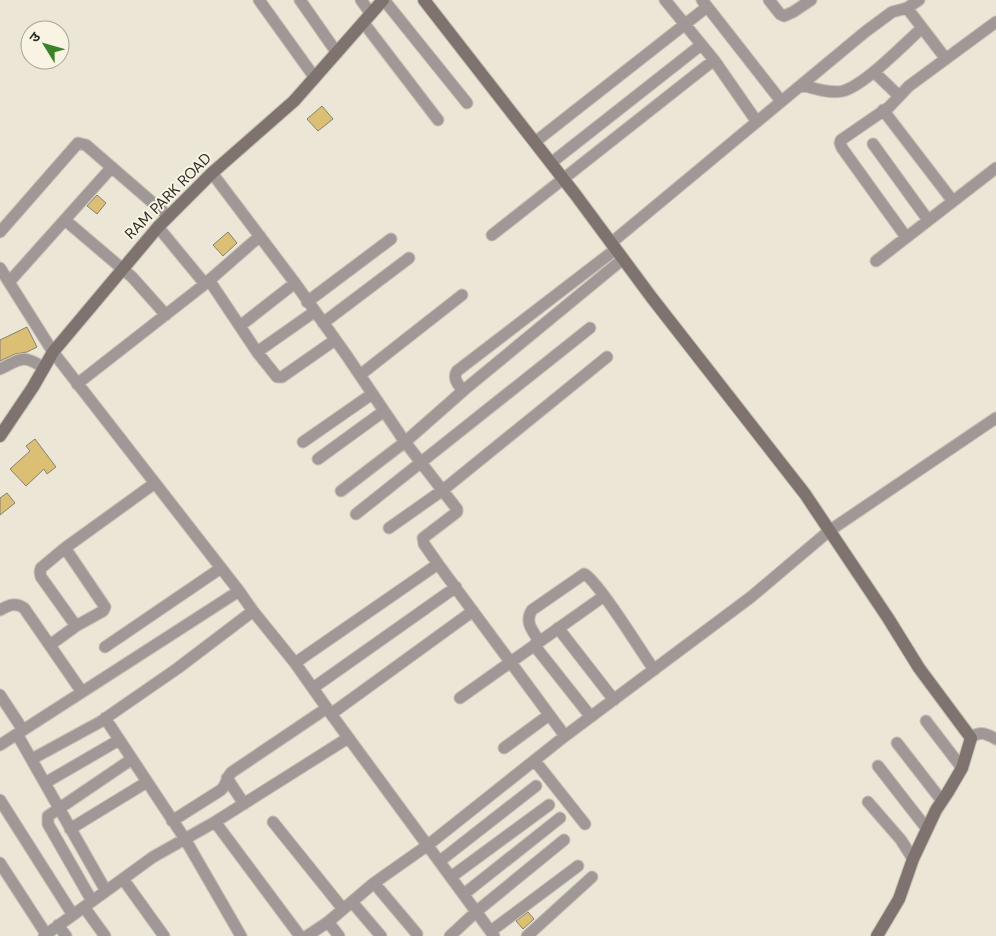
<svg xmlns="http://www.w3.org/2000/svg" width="996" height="936" font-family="'DM Sans','Noto Sans Devanagari',sans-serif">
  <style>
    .building { fill: #dbbf74; stroke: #868173 }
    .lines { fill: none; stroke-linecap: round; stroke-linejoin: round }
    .street-casing { stroke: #c6c1b4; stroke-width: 13 }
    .secondary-casing { stroke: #c6c1b4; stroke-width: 14 }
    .street { stroke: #a09896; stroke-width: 11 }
    .secondary { stroke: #7e736f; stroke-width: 12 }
    .labels { text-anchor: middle; stroke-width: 4; stroke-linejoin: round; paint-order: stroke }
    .street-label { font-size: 15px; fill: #2f2d27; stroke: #f9f3e4 }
  </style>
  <rect width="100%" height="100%" fill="#ece6d7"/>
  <!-- building -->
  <path class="building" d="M 322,106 L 333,119 L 318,131 L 307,119 Z
    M 97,195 L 106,203 L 97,214 L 87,206 Z
    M 228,232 L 237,243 L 223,256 L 213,245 Z
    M 27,327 L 37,347 L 27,352 L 15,354 L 0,361 L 0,340 Z
    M 35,439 L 56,467 L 47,474 L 44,469 L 26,486 L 10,469 L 30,451 L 26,446 Z
    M 7,493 L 15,503 L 0,515 L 0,498 Z
    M 528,912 L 534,919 L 523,929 L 516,921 Z"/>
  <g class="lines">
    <defs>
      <path id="street" d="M 259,0 L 315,78
        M 300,0 L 337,53
        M 361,0 L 371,14
        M 384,0 L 467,103
        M 665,0 L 714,60 L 757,122
        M 702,0 L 781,101
        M 769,0 L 780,14 L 784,16 L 793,12 L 811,0
        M 907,8 L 946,59
        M 363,22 L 438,120
        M 874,72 L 899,96
        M 801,85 C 813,88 830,94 843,91 C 865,85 904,44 922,28
        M 883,110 L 952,200
        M 535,142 L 707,7
        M 873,144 L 928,220
        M 551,163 L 701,45
        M 212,173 L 295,283 L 347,356 L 405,442 L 457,509 L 457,512 L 423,538 L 424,544 L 438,564
        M 65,220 L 132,277 L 166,315
        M 158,227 L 205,284
        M 0,232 L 78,143 L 86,145 L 168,216
        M 492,235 L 714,60
        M 906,237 L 842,148 L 840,143 L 841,140 L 889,107 L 909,86 L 996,22
        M 611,243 L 865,32 L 892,12 L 907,8 L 919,0
        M 876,261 L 996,168
        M 0,268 L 53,352 L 239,591 L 253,611 L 295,663 L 331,714 L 494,936
        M 209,280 L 257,352 L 277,377 L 282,377 L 335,340
        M 10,281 L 112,167
        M 307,302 L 391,239
        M 323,323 L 409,258
        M 240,326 L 295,283
        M 257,352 L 314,312
        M 0,369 C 21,359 23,354 44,368
        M 360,375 L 462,295
        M 77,384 L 205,284 L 260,236
        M 463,391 C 459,385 452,379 457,371 L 616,249
        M 303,442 L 372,394
        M 318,459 L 384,411
        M 341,491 L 405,442 L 464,390 L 623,259
        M 356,514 L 590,328
        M 389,528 L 443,490 L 607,357
        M 65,548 L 105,607 L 103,611 L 76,626
        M 0,610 C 9,605 15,602 24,608 L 82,692
        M 558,628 L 614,700
        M 539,641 C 533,631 524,622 532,610 L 584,574 C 596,578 643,654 654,670
        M 50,645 L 76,626 L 41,577 L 40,572 L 41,568 L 65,548 L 155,483
        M 534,645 L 591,717
        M 105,647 L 221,568
        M 295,663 L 438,564 L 565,736
        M 313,688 L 456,587
        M 0,695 L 23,730
        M 460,698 L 604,596
        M 331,714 L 473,611
        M 105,718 L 185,839 L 241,936
        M 926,721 L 962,768
        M 17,734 L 106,891
        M 971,738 C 979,730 987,734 996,739
        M 897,743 L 942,801
        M 0,745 L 239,591
        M 504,748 L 549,715
        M 32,759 L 100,722 L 178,668 L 253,611
        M 535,761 L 585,824
        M 878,766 L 927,829
        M 227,778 L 244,804
        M 45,783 L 119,740
        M 0,800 L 73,915
        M 868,802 L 901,840 L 913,859
        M 172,821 L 221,790 C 227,785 226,777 232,772 L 327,708
        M 215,822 L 300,936
        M 273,822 L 343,909
        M 70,829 L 147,782
        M 440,861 L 536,786
        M 0,863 L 46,934
        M 451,877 L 549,805
        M 123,879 L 164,936
        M 374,883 L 417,934
        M 464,894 L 560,818
        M 92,901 L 48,824 L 48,816 L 132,759
        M 352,902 L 381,936
        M 84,907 L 105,936
        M 328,922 L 339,936
        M 58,925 L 66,936
        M 491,931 L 578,866
        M 44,936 L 153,857 L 215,822 L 348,738
        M 307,936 L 328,922 L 374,883 L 428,845 L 565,736 L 751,597 L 829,531 L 996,418
        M 450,936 L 477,911 L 564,840
        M 527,936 L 592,877"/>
      <path id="secondary" d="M 424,0 L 575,194 L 652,298 L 805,494 L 888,618 L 919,668 L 971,738 L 962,768 L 948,792 L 936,810 L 913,859 L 899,899 L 877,936
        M 0,436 L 33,387 L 53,352 L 158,227 L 212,173 L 294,101 L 383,0"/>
    </defs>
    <!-- street casing -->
    <use href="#street" class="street-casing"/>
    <!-- secondary casing -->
    <use href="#secondary" class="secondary-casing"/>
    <!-- street -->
    <use href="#street" class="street"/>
    <!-- secondary -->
    <use href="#secondary" class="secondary"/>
  </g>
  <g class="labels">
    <!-- street labels -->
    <g class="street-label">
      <text transform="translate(168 196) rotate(-45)" y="5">RAM PARK ROAD</text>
    </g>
  </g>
  <!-- north arrow -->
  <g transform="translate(45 45) rotate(307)"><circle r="24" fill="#f9f3e4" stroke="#a8a498"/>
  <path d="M0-4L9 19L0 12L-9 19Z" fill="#3a8329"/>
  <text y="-8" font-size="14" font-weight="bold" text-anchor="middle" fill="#2f2d27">उ</text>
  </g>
</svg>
